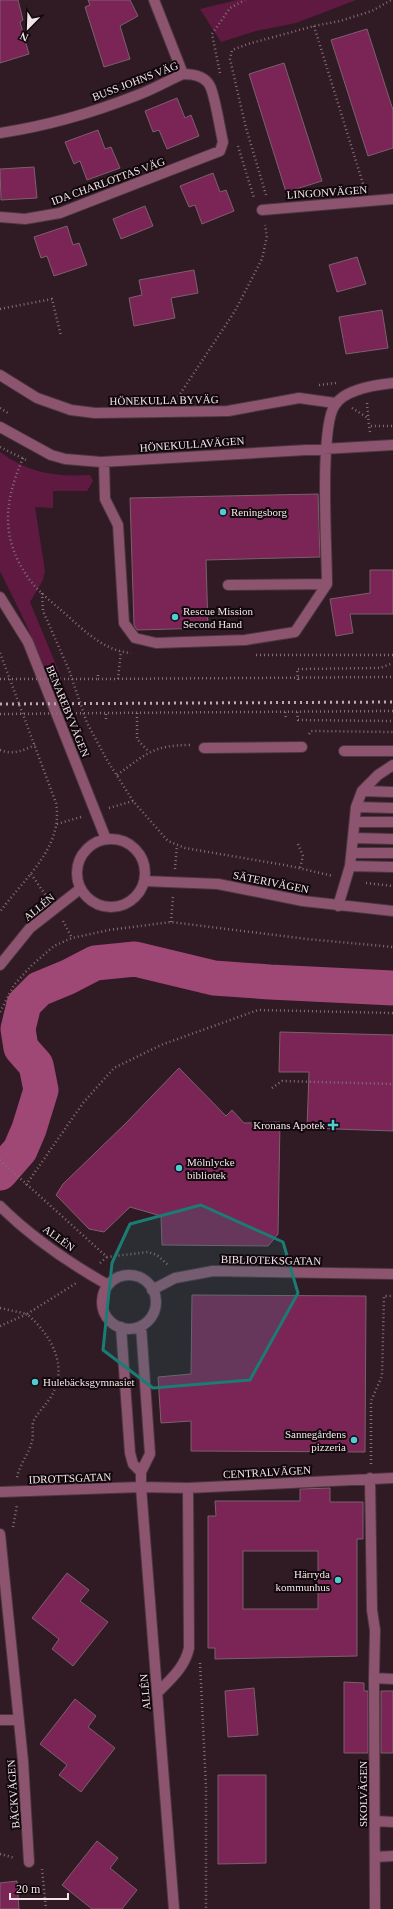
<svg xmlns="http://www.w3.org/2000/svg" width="393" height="1909" font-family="'Times New Roman',serif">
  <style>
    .green { fill: #601a42 }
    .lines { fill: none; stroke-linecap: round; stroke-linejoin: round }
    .river { stroke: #9f4775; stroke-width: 35 }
    .building { fill: #7a2555; stroke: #7b606c; fill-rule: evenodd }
    .minor-casing { stroke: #4b3640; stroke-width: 12 }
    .path { stroke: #837078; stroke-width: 2.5; stroke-dasharray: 1 3; stroke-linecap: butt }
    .minor { stroke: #8d5470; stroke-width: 10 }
    .rail { stroke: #baa9b0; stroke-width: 3; stroke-dasharray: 2 4; stroke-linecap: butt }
    .path-bridge { stroke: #837078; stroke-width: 2.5; stroke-dasharray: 1 3; stroke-linecap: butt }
    .marked { fill: #1a7c74; fill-opacity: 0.2; stroke: #1a7c74; stroke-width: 3; stroke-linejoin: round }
    .poi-dot { fill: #51ccd2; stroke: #11080c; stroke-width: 1.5 }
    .labels { text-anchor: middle; stroke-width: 4; stroke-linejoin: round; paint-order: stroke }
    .street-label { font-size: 11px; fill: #f3e4ea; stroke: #11080c }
    .poi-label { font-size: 11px; fill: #f3e4ea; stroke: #11080c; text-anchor: start }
  </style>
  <rect width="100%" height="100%" fill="#301a24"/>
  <!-- green -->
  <path class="green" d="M 237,0 L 356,0 L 296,23 L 256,31 L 221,42 L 200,9 Z
    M 0,452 C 29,473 55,477 90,475 L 93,481 L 87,491 L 53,491 L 53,508 L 35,507 L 45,571 L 43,580 L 30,602 L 59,672 L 47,674 L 26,624 L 0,571 Z"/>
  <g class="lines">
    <!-- river -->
    <path class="river" d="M 0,1173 L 20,1150 L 29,1129 L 41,1090 L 36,1065 L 21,1048 L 18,1029 L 24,1004 L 39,989 L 68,977 L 95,963 L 135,959 L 214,978 L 270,982 L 393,988"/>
  </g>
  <!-- building -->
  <path class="building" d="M 0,0 L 18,0 L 23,20 L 20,22 L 29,54 L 0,63 Z
    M 88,0 L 130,0 L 138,16 L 120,26 L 130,59 L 104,67 L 85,7 L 90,5 Z
    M 367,29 L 393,110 L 393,148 L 368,156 L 331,40 Z
    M 284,63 L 322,181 L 286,192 L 249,74 Z
    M 177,98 L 185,118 L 191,115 L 199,136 L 167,149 L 159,130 L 153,132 L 145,111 Z
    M 98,130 L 105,149 L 111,147 L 120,168 L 87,180 L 80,161 L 74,164 L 65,142 Z
    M 34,167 L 37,198 L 1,200 L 0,169 Z
    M 213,173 L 220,192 L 226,190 L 234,211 L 202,224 L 195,205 L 189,207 L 180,186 Z
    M 145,206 L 153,226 L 121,239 L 113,219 Z
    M 67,226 L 73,245 L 79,243 L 87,265 L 54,276 L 47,256 L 41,258 L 34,237 Z
    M 357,257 L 366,284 L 337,292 L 329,265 Z
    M 194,270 L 198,293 L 171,298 L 175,318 L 134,326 L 129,298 L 142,295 L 139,280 Z
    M 382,310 L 388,348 L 346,354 L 339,317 Z
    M 318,494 L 320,557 L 206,560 L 208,628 L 137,630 L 134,625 L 130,498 Z
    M 370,570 L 393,570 L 393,614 L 350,614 L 353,633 L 336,636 L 330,599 L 370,593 Z
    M 280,1032 L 393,1035 L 393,1131 L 307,1128 L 309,1072 L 279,1072 Z
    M 179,1068 L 226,1116 L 232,1110 L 244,1123 L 280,1122 L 278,1234 L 268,1246 L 162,1245 L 161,1216 L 130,1207 L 104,1232 L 89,1229 L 56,1195 L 63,1184 L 126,1123 Z
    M 192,1295 L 366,1296 L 365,1452 L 191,1451 L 191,1421 L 161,1423 L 158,1377 L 191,1374 Z
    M 330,1488 L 330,1502 L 363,1502 L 363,1539 L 357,1539 L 357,1656 L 215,1659 L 215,1648 L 208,1648 L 208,1516 L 216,1516 L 215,1501 L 300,1501 L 300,1489 ZM 243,1551 L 318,1551 L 318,1609 L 243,1609 Z
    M 67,1573 L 89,1590 L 80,1601 L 108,1622 L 73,1666 L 52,1649 L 59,1639 L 32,1618 Z
    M 344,1682 L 364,1683 L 364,1691 L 368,1691 L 368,1753 L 344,1753 Z
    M 254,1688 L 258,1735 L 228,1737 L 225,1691 Z
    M 381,1691 L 393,1691 L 393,1753 L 381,1753 Z
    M 75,1699 L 96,1716 L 88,1727 L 115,1748 L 81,1792 L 59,1775 L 67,1765 L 40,1744 Z
    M 218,1775 L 266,1775 L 266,1863 L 218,1864 Z
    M 97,1841 L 118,1858 L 110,1868 L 137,1890 L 122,1909 L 92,1909 L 62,1885 Z
    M 17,1881 L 19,1909 L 0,1909 L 0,1883 Z"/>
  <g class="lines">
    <defs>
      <path id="minor" d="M 154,0 L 183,74
        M 0,133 C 46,126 92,113 135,96 C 152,90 167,81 183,74 C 193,74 205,76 210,86 C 215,96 220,129 223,142 L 220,151 L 60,213 L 25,219 L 0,217
        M 262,210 L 393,199
        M 0,375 L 37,398 L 71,410 L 95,413 L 228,411 L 299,398 L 335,403
        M 0,427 L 51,455 L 65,459 L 101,462 L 393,445
        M 104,462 L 105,499 L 118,525 L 124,623 L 135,638 L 156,643 L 245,640 L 295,632 L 327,584
        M 228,585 L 327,584 C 327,551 319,427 335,405 C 345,389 375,385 393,383
        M 0,597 L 28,642 L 106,839
        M 204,748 L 302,747
        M 344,751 L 393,751
        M 362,791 L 393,792
        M 356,807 L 393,808
        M 355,822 L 393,822
        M 354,838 L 393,839
        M77 873a34 34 0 1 1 68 0a34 34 0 1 1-68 0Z
        M 352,853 L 393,853
        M 350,866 L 393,867
        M 144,881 L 218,884 L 303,901 L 393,911
        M 338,906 L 350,866 L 356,807 L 362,791 L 378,775 L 393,765
        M 0,965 L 30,928 L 80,889
        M 0,1206 C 30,1236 71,1264 108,1285
        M102 1302a27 27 0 1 1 54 0a27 27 0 1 1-54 0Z
        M 152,1290 L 175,1278 L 213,1271 L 393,1274
        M 141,1326 L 150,1454 L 141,1472 L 141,1487 L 174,1909
        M 121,1327 L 130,1453 L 133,1464 L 141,1472
        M 370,1478 L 372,1610 L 375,1630 L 374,1678 L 393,1679
        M 0,1492 L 141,1487 L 188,1488 L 393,1478
        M 0,1534 L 23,1761 L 29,1862
        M 374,1678 L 375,1909
        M 158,1692 C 171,1679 185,1667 189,1648 L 188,1488
        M 0,1720 L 19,1720
        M 375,1821 L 393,1822
        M 375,1857 L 393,1856"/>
    </defs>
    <!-- minor casing -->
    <use href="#minor" class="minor-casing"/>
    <!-- path -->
    <path class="path" d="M 314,26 L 364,187
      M 220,73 L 212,34 L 230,8 L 245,0
      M 238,146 L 254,198
      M 266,195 L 246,128 L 230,59 L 232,50 L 248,44 L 314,26 L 340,21 L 372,11 L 391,0
      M 0,309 L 52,299 L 61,336
      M 319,385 L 336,383
      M 178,397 L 235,311 L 262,259 L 267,236 L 265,225
      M 367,403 L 369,426
      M 0,408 L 8,413
      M 352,408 L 368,418
      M 370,432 L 369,426 L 393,426
      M 0,447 L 28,461
      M 23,458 C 4,502 0,538 29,579 C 40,594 57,606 71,619 C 88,634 106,651 131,653
      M 42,593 L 43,611 L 69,670 L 87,723 L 107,760 L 133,801 L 168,841 L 185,848 L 290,866 L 333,876
      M 0,653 L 56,803 C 64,848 23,879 0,912
      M 256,655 L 393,655
      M 98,675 L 98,679 L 393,677
      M 118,679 L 121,651
      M 298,680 L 297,669 L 380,668 L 393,663
      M 285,712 L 286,719
      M 297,712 L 298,720 L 393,721
      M 137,713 L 137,739 L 149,752
      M 106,719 L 106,713 L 393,711
      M 309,734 L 311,731 L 393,732
      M 0,750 C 13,755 22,751 35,745
      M 117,775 C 146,754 153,745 190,745
      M 109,808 L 133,801
      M 57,824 L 81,817
      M 298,844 L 303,856 L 300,868
      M 175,869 L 177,845
      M 31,874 L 47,897
      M 366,883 L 393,886
      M 63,921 L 72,938
      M 171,922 L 173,896
      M 0,1012 L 14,985 L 32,965 L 54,946 L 72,938 L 109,930 L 171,922 L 307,939 L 393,947
      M 272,1088 L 282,1081 L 393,1084
      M 0,1160 L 107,1257 L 148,1252 L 157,1255 L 169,1266
      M 26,1185 L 83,1103 L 114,1068 L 161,1045 L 258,1010 L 393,1013
      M 100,1263 L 107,1257
      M 0,1308 L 27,1314 L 78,1282
      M 0,1326 L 27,1314 C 50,1334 69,1365 52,1395 C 47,1404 39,1411 34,1420 C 31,1426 34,1435 32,1441 C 29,1454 19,1465 17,1478
      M 371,1464 L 371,1401 L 382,1376 L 384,1296 L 393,1296
      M 13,1527 L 17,1505
      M 200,1663 L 206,1787 L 206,1909
      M 0,1854 L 15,1858
      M 42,1869 L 46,1909"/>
    <!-- minor -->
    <use href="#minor" class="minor"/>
    <!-- rail -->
    <path class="rail" d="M 0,704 L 393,702"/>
    <!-- path-bridge -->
    <path class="path-bridge" d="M 0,679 L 98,679
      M 0,714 L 106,713"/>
  </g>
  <!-- marked area -->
  <path class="marked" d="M 201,1205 L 283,1242 L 298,1293 L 250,1380 L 153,1388 L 103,1350 L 112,1263 L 130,1224 Z"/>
  <!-- markers -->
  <g class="poi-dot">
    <circle cx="223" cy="512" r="4"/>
    <circle cx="175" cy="617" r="4"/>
    <path d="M331 1119h4v4h4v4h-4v4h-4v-4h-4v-4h4z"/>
    <circle cx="179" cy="1168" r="4"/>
    <circle cx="35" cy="1382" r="4"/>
    <circle cx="354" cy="1440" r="4"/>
    <circle cx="338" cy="1580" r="4"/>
  </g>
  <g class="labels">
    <!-- street labels -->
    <g class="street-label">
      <text transform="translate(135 81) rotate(-21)" y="4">BUSS JOHNS VÄG</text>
      <text transform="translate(108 181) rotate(-20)" y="4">IDA CHARLOTTAS VÄG</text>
      <text transform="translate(327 192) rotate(-4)" y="4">LINGONVÄGEN</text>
      <text transform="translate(164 400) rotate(-1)" y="4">HÖNEKULLA BYVÄG</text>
      <text transform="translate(192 444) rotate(-4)" y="4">HÖNEKULLAVÄGEN</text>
      <text transform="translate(68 711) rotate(68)" y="4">BENAREBYVÄGEN</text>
      <text transform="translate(271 882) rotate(11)" y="4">SÄTERIVÄGEN</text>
      <text transform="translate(39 907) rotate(-39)" y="4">ALLÉN</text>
      <text transform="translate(59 1238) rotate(36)" y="4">ALLÉN</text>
      <text transform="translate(271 1260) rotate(1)" y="4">BIBLIOTEKSGATAN</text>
      <text transform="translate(267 1472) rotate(-3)" y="4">CENTRALVÄGEN</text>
      <text transform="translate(70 1478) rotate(-2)" y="4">IDROTTSGATAN</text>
      <text transform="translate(145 1692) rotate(-95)" y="4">ALLÉN</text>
      <text transform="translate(13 1794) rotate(-94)" y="4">BÄCKVÄGEN</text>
      <text transform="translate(363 1794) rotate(-90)" y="4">SKOLVÄGEN</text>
    </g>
    <!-- poi labels -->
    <g class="poi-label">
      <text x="231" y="516">Reningsborg</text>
      <text x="183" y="615">Rescue Mission<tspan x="183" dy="13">Second Hand</tspan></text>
      <text x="325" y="1129" text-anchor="end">Kronans Apotek</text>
      <text x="187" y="1166">Mölnlycke<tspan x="187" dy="13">bibliotek</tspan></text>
      <text x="43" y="1386">Hulebäcksgymnasiet</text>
      <text x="346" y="1438" text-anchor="end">Sannegårdens<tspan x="346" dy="13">pizzeria</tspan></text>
      <text x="330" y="1578" text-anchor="end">Härryda<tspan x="330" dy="13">kommunhus</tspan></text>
    </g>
  </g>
  <!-- north arrow -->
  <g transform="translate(28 28) rotate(203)" stroke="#11080c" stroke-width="3" paint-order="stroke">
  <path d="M0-3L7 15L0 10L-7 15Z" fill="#f3e4ea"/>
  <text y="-6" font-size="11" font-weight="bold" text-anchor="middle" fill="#f3e4ea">N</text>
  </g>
  <!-- scale -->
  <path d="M10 1893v6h58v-6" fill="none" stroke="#f3e4ea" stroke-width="2"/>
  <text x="16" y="1893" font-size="12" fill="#f3e4ea" stroke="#11080c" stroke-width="3" paint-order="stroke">20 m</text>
</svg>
